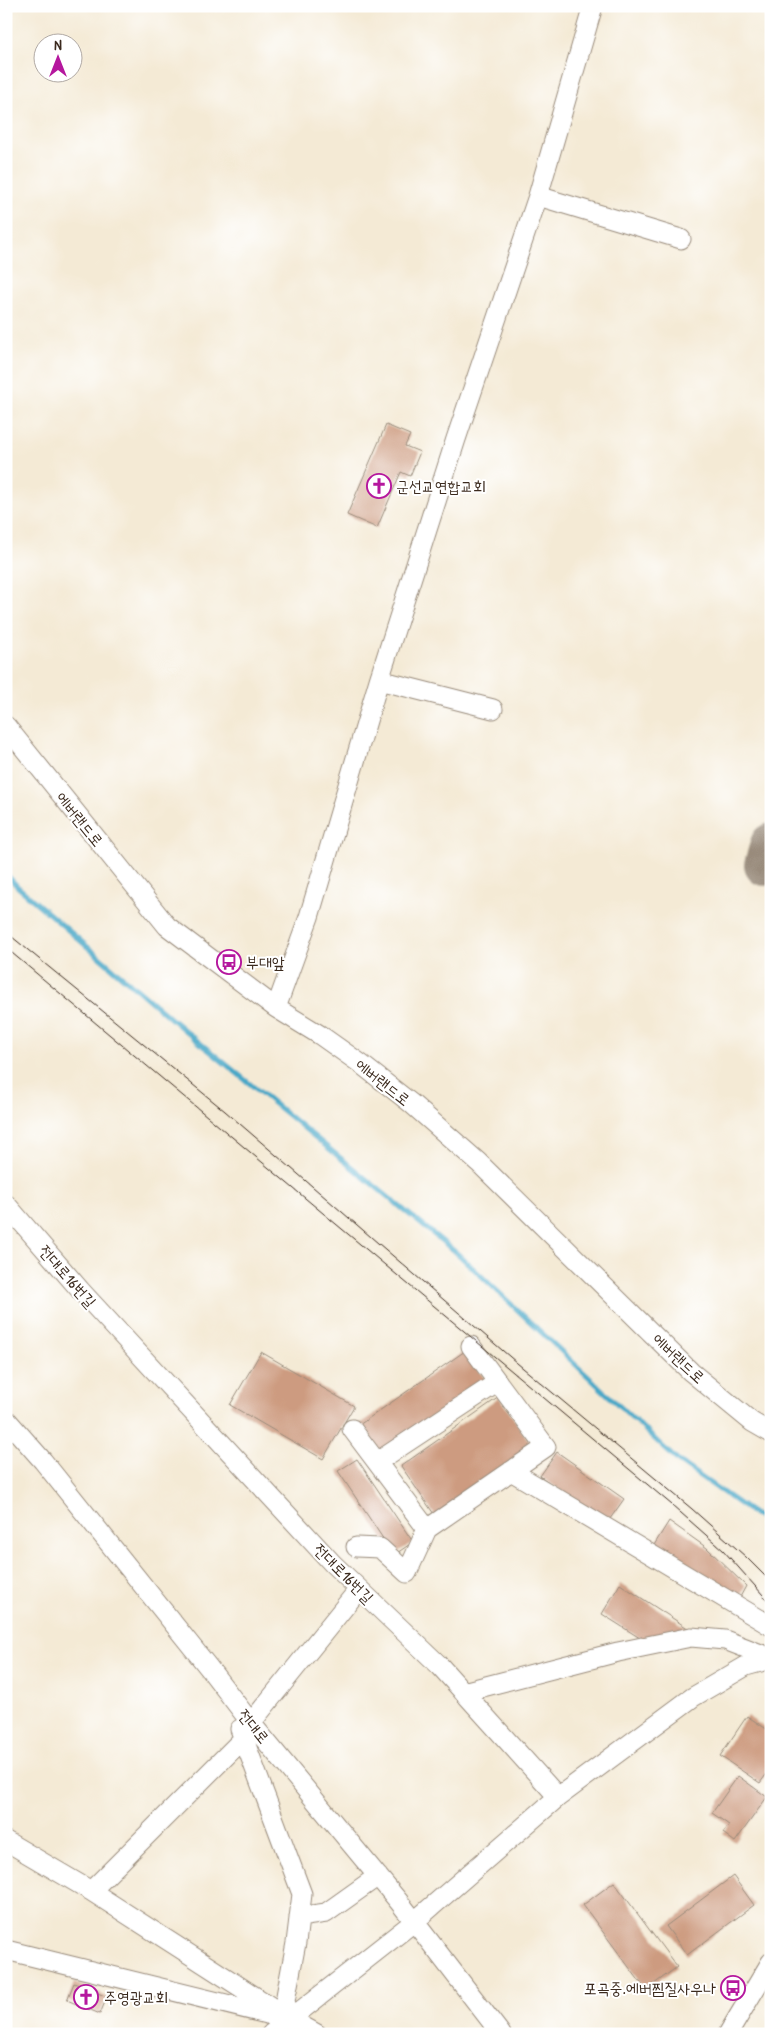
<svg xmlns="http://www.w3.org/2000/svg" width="777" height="2040" font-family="'Patrick Hand','Poor Story',sans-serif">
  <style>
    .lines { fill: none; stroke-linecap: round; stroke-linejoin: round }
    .stream { stroke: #48a8c7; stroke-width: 5 }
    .taxiway { stroke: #988a7a; stroke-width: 42 }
    .building { fill: #cd9b80 }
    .minor-casing { stroke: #988a7a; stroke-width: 21 }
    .minor { stroke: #fff; stroke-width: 19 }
    .tram { stroke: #3b2a1e; stroke-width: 1 }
    .labels { text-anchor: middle; stroke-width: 4; stroke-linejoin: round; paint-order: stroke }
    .poi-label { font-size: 16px; fill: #3b2a1e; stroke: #fff; text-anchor: start }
    .street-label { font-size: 16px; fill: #3b2a1e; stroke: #fff }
  </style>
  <rect width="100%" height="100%" fill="#fff"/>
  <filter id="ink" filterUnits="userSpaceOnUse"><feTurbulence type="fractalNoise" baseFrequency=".02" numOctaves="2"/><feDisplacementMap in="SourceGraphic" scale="10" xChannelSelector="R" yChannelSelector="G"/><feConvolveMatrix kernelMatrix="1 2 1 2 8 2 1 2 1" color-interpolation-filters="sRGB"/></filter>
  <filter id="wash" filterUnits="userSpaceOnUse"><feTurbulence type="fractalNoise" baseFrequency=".0096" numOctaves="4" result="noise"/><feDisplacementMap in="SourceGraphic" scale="20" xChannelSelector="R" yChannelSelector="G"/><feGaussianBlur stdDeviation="1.12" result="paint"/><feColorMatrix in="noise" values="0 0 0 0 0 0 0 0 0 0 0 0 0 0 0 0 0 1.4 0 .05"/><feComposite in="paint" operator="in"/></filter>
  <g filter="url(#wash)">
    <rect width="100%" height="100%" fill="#f4ead5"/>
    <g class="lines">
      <!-- stream -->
      <path class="stream" d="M 6,874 L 18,887 L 183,1029 L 459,1255 L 678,1461 L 771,1526"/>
      <!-- taxiway -->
      <path class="taxiway" d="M 765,865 L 771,844"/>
    </g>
    <g id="blocks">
      <!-- building -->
      <path class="building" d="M 386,425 L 410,435 L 405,446 L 420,452 L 410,476 L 401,472 L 377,528 L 347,515 Z
        M 465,1351 L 486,1380 L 379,1455 L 359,1425 Z
        M 261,1352 L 354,1406 L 323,1459 L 230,1405 Z
        M 499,1397 L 534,1448 L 436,1517 L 401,1466 Z
        M 557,1452 L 624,1499 L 607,1523 L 540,1476 Z
        M 357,1459 L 413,1542 L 394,1555 L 338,1471 Z
        M 669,1521 L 707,1548 L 746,1586 L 739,1599 L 651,1550 Z
        M 620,1584 L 689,1629 L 643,1640 L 602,1614 Z
        M 747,1716 L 771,1732 L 771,1768 L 760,1783 L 720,1756 Z
        M 738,1776 L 767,1797 L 735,1842 L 723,1833 L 729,1825 L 712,1813 Z
        M 733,1876 L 754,1905 L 687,1955 L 666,1926 Z
        M 614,1882 L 677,1967 L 646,1990 L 583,1905 Z
        M 74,1983 L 107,1997 L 100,2014 L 67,2000 Z"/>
    </g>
  </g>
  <g filter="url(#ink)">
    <use href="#blocks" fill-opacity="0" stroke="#988a7a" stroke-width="1"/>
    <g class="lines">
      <defs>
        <path id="minor" d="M 538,196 L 681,239
          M 379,680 L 493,709
          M 6,726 L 167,926 L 276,1008 L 320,1035 L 361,1064 L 412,1104 L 479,1163 L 691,1372 L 752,1422 L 771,1433
          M 276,1008 L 309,917 L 379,680 L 456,439 L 538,196 L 593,6
          M 6,1204 L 81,1291 L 333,1564 L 440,1666 L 558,1797 L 415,1921 L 271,2034
          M 6,1419 L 43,1461 L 209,1668 L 251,1723 L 400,1903 L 501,2034
          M 352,1429 L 427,1529 L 407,1573 L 380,1548 L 356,1547
          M 377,1462 L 498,1382
          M 511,1471 L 771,1626
          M 427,1529 L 546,1447 L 471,1346
          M 463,1692 L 618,1652 L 691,1637 L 725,1640 L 771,1658
          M 251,1723 L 359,1589
          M 240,1729 L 302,1894 L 296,1943 L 285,2001 L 290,2019
          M 244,1738 L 91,1891 L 290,2019 L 317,2034
          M 558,1797 L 693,1697 L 746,1666 L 771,1659
          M 6,1841 L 91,1891
          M 299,1917 L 326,1913 L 378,1876
          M 6,1950 L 279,2017
          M 728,2034 L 771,1962"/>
      </defs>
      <!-- minor casing -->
      <use href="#minor" class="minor-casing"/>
      <!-- minor -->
      <use href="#minor" class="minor"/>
      <!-- tram -->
      <path class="tram" d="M 6,932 L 225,1111 L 517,1363 L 692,1509 L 746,1557 L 771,1582
        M 6,948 L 672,1505 L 723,1550 L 771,1604"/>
    </g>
  </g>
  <!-- icons -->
  <defs>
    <symbol id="church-ring" viewBox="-11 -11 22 22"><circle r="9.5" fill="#fff" stroke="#b5179e" stroke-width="1.5"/><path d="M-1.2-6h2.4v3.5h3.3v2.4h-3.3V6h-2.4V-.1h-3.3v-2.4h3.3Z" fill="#b5179e"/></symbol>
    <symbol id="bus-ring" viewBox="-11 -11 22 22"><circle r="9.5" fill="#fff" stroke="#b5179e" stroke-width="1.5"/><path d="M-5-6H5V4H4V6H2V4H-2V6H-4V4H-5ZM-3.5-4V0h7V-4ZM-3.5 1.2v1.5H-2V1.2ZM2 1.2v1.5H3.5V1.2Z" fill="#b5179e"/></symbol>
  </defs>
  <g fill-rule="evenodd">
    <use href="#church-ring" x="365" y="472" width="28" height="28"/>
    <use href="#bus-ring" x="215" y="948" width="28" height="28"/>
    <use href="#bus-ring" x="719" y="1974" width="28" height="28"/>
    <use href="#church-ring" x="72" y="1983" width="28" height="28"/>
  </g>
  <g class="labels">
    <!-- poi labels -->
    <g class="poi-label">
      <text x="396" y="492">군선교연합교회</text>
      <text x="246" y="968">부대앞</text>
      <text x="716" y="1994" text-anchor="end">포곡중.에버찜질사우나</text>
      <text x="104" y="2003">주영광교회</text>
    </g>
    <!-- street labels -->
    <g class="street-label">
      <text transform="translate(80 819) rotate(51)" y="6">에버랜드로</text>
      <text transform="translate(383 1082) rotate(38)" y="6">에버랜드로</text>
      <text transform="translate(68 1276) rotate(49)" y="6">전대로16번길</text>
      <text transform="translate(679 1358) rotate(43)" y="6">에버랜드로</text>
      <text transform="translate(344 1573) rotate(45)" y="6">전대로16번길</text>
      <text transform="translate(254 1726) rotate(51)" y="6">전대로</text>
    </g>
  </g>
  <!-- margin -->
  <rect width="777" height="2040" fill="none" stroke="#fff" stroke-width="25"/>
  <!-- north arrow -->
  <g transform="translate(58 58)"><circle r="24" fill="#ffffff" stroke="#b1aaa5"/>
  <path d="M0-4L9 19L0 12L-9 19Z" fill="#b5179e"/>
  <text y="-8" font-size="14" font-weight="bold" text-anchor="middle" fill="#3b2a1e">N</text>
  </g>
</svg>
